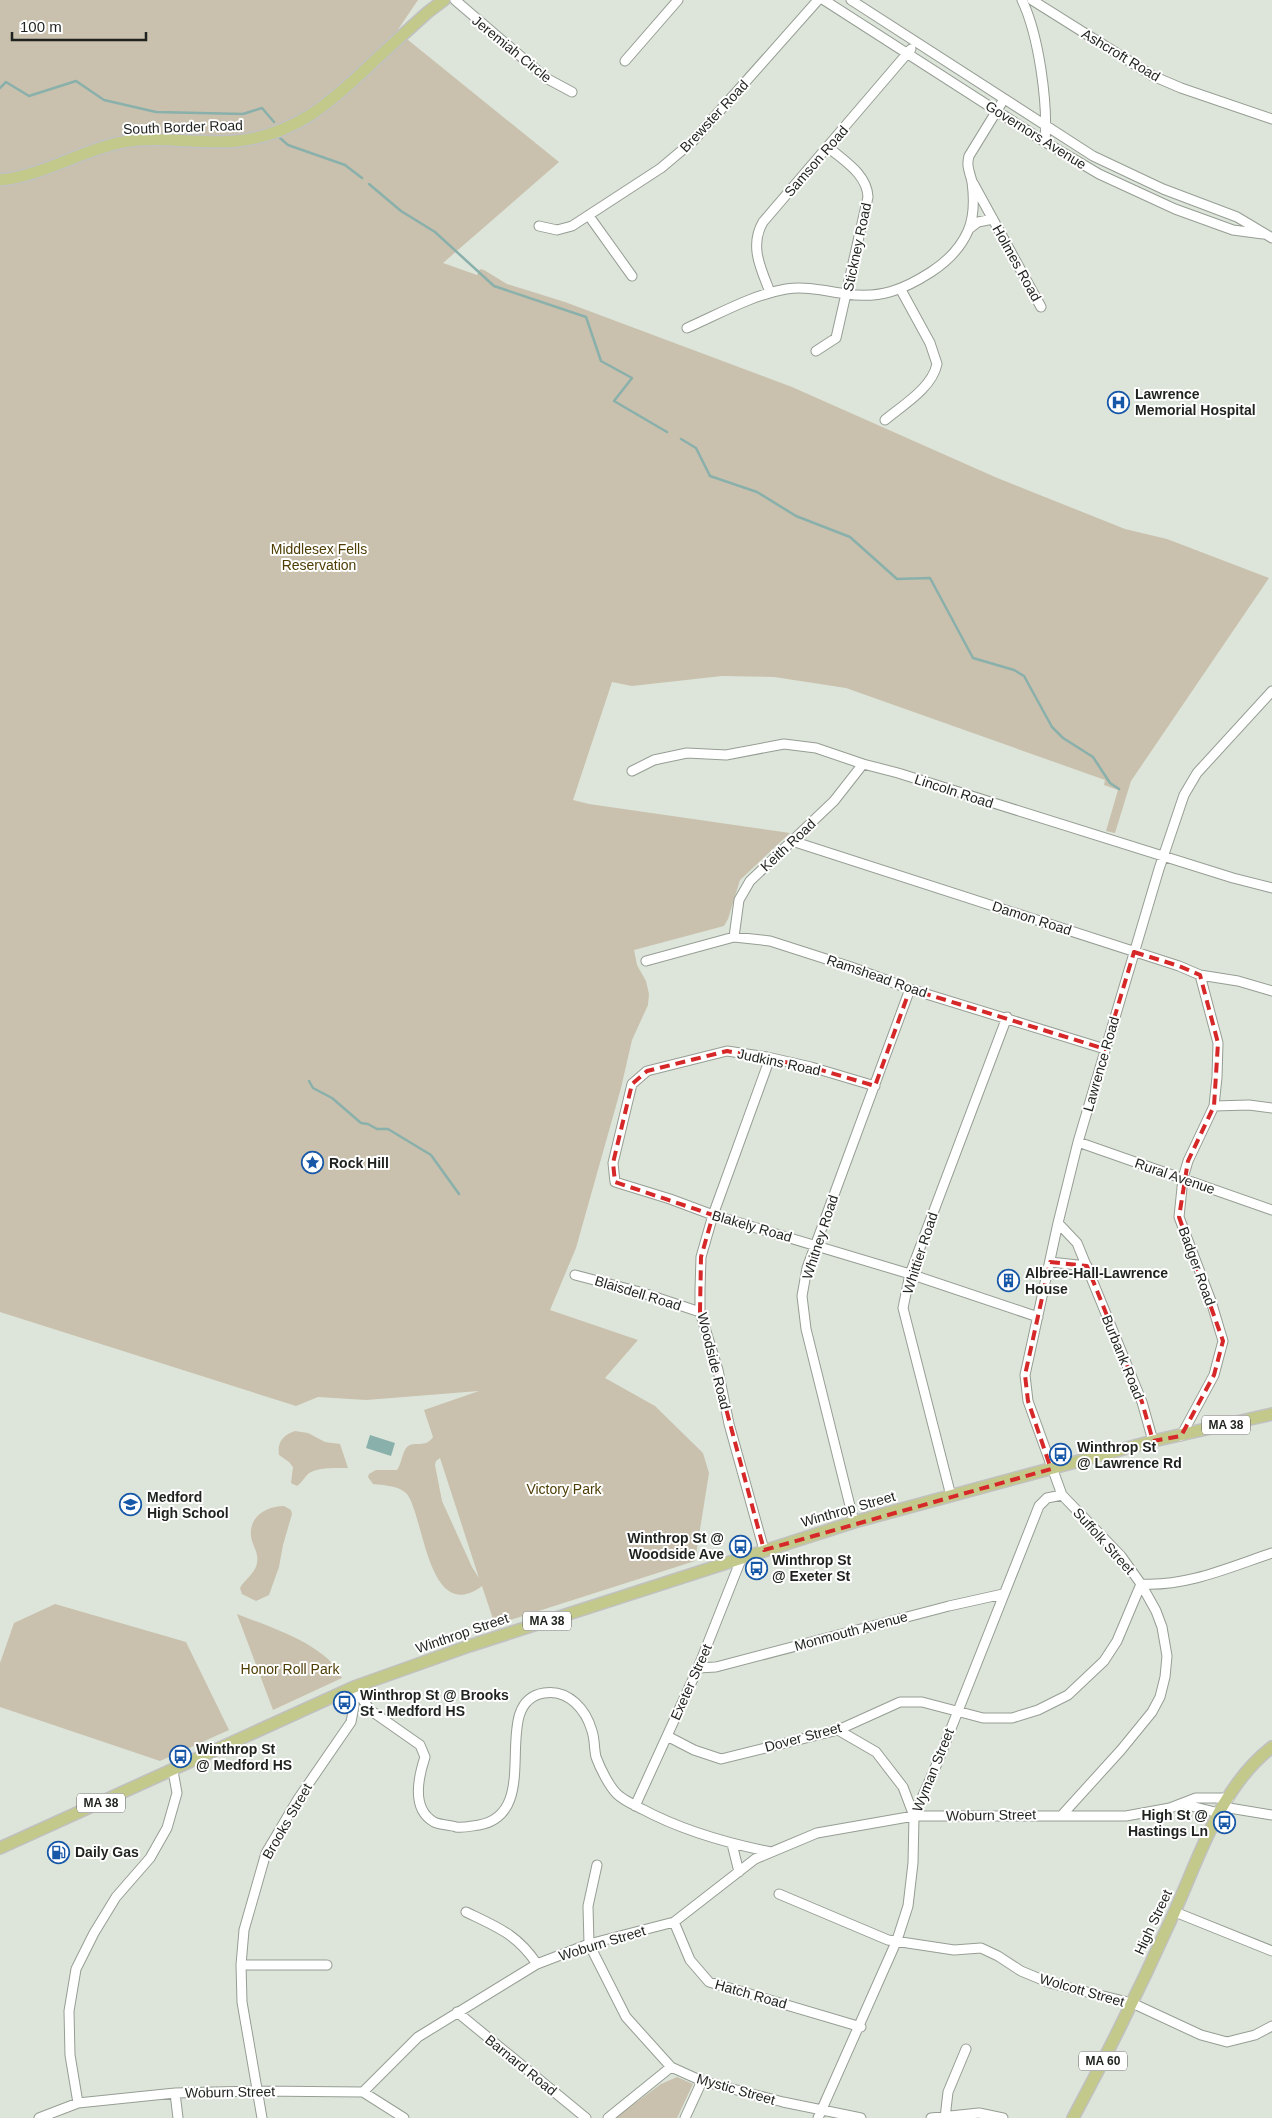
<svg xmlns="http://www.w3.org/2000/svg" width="1272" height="2118" font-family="Helvetica,sans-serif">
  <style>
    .green { fill: #c9c1ad; fill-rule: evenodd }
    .water { fill: #89b0ab }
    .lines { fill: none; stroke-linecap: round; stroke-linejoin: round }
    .stream { stroke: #89b0ab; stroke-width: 2.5 }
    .minor-casing { stroke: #969e94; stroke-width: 11 }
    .major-casing { stroke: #c0c1c0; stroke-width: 14 }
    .minor { stroke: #fff; stroke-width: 9 }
    .major { stroke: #c3c88b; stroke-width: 11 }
    .marked { fill: none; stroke: #d62828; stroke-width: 4; stroke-dasharray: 10 6; stroke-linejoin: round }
    .labels { text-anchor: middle; stroke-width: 4; stroke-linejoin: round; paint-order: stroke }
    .shield { fill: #fff; stroke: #626462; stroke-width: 1 }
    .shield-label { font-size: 12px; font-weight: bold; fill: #1f221e }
    .street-label { font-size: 14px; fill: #1f221e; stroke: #fff }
    .poi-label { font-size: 14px; font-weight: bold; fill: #1f221e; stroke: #fff; text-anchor: start }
    .park-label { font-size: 14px; fill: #4e3d03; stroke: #fff }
  </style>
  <rect width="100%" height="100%" fill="#dde5da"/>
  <!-- green -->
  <path class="green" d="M 0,0 L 418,0 L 397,31 L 559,162 L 443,263 L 477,275 L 480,269 L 484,270 L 507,284 L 565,302 L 792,387 L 995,477 L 1125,529 L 1167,539 L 1269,578 L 1131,781 L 1115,833 L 1106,831 L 1118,790 L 1104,785 L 1105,780 L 846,688 L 774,677 L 722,676 L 632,686 L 612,682 L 573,800 L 589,804 L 790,833 L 740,880 L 728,919 L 724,926 L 634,950 L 637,965 L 646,981 L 649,994 L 648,1005 L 632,1040 L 621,1088 L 576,1248 L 550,1310 L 638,1340 L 605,1378 L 655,1406 L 703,1453 L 709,1473 L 695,1561 L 495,1625 L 482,1586 C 427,1627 424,1512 406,1493 C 399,1486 383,1485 373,1484 L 368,1477 L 369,1474 L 376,1470 L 397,1470 C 402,1463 402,1452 407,1447 C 415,1440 425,1449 433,1437 L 424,1410 L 479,1391 L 366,1400 L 318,1397 L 296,1406 L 0,1312 ZM 440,1458 L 479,1578 L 472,1567 L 442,1501 L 435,1465 L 436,1461 Z
    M 295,1431 L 308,1433 L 325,1442 L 340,1444 L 348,1468 C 338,1468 320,1467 311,1472 C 305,1475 303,1482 297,1486 L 291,1483 L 293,1467 L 289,1462 L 279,1455 C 277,1442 283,1435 295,1431 Z
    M 284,1506 L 291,1510 L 292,1514 L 283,1545 L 279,1567 L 269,1595 L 256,1601 L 242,1594 L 240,1588 C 245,1579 255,1574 257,1563 C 259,1552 252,1546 251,1536 C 249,1516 267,1506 284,1506 Z
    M 55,1604 L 186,1642 L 229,1730 L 160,1761 L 0,1707 L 0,1663 L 14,1623 Z
    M 237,1614 C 269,1627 327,1644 342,1678 L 273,1710 Z
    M 677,2077 L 693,2084 L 677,2118 L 615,2118 L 661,2084 Z"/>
  <!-- water -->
  <path class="water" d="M 370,1435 L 395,1443 L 391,1456 L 366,1448 Z"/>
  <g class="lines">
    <!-- stream -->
    <path class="stream" d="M 0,88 L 6,82 L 29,96 L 76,81 L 104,100 L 156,112 L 243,114 L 262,108 L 274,122
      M 280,138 L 288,145 L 345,165 L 362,178
      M 369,184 L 401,211 L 435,232 L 494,286 L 586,317 L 601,361 L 632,378 L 614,401 L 667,432
      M 681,439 L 696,448 L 710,476 L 757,492 L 796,516 L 850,537 L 897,579 L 930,578 L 973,658 L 1014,670 L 1024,676 L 1052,727 L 1063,738 L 1093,757 L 1110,783 L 1119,789
      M 309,1081 L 313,1088 L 332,1098 L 361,1123 L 368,1124 L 377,1129 L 388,1129 L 431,1155 L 459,1194"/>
    <defs>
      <path id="minor" d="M 455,0 L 546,78 L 572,92
        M 824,0 L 1045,142 L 1099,174 L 1175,209 L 1233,230 L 1263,234
        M 851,0 L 1093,156 L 1163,189 L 1237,217 L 1272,238
        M 1022,0 C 1039,36 1048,103 1045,142
        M 1032,0 L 1153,76 L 1181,88 L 1272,119
        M 625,61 L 678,0
        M 973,183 L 1041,307
        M 589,216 L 632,276
        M 539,226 L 557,230 L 572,226 L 661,168 L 693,141 L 818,0
        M 969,229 L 978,222 L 993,219
        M 770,292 C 761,269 749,246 763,222 L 911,49
        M 687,328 C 719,314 752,295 786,289 C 807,286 825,291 846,294 C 880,299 903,290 931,272 C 948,261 960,249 968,231 C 974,217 974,197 972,182 C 970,172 966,167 969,156 L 1004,99
        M 816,351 L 836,338 L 868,197 C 867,174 844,161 828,147
        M 885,420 C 903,405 932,388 937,364 L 930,343 L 901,290
        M 632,771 L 654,760 L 687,753 L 726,755 L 784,744 L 816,748 L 863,764 L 898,773 L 1233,878 L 1272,888
        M 792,841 L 1179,966 L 1200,975 L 1238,981 L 1272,991
        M 734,937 L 739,900 L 750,881 L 834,801 L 863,764
        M 646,961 L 734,937 L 770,941 L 851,967 L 910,989 L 1105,1049
        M 875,1086 L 811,1067 L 767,1057 L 727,1051 L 647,1071 L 632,1084 L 613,1163 L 615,1182 L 670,1199 L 713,1215 L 910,1274 L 1038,1317
        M 1214,1106 L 1249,1105 L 1272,1108
        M 1078,1142 L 1272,1210
        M 1058,1223 L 1077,1243 L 1142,1402 L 1153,1441
        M 1050,1262 L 1087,1266
        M 575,1275 L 640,1292 L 700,1312
        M 1181,1436 L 1214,1375 L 1223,1341 L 1211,1301 L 1179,1217 L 1183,1178 L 1188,1161 L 1214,1106 L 1217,1077 L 1218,1043 L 1200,975
        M 951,1496 L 903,1308 L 910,1274 L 1007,1017
        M 854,1522 L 806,1329 L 802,1296 L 807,1268 L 910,989
        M 764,1550 L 729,1424 L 718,1370 L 700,1312 L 700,1290 L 701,1257 L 713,1215 L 770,1058
        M 698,1668 L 716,1667 L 949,1606 L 1003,1594
        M 354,1687 L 370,1710 L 420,1745 L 425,1757 C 418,1778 411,1809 434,1822 C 440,1825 450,1825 456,1827 C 464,1828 471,1826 479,1825 C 546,1813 487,1702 544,1693 C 569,1689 586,1710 592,1731 C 595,1740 594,1749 596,1757 C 600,1768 609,1786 617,1794 C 623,1800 634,1805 642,1809 C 683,1831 726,1843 771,1852
        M 838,1730 L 876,1752 L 903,1787 L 914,1816
        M 667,1736 L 694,1750 L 721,1759 L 838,1730 L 900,1702 L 922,1702 L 983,1718 L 1012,1718 L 1038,1710 L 1068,1695 L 1104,1661 L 1117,1641 L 1141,1584 C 1186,1587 1230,1567 1272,1553
        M 1183,1804 L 1219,1813
        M 635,1806 L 698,1668 L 742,1557
        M 1223,1807 L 1272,1815
        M 1062,1815 L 1121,1750 L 1152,1712 L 1160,1697 L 1165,1677 L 1167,1656 L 1162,1627 L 1156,1611 L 1141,1584 L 1121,1556 L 1062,1495 L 1028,1401 L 1025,1375 L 1058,1223 L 1078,1142 L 1159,869 L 1184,795 L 1197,773 L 1272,691
        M 732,1844 L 739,1872
        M 597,1865 L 588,1906 L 589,1944 L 626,2017 L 671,2067 L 702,2081 L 783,2102 L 861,2118
        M 779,1894 L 888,1940 L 954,1950 L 981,1948 L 998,1956 L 1021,1971 L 1050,1983 L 1132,2003 L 1201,2035 L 1227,2042 L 1255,2035 L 1272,2026
        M 466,1912 C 497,1927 517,1934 537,1964
        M 1175,1912 L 1272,1951
        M 674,1922 L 690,1960 L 709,1982 L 861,2027
        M 241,1965 L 327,1965
        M 457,2012 L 586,2118
        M 363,2092 L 404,2118
        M 175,2093 L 178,2118
        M 78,2103 L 70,2055 L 69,2011 L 76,1969 L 94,1933 L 116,1897 L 150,1858 L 167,1828 L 177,1793 L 173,1771
        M 39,2118 L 78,2103 L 175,2093 L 257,2091 L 363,2092 L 418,2037 L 537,1964 L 589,1944 L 674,1922 L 755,1859 L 817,1833 L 914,1816 L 1126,1816 L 1170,1808 L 1196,1798 L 1229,1798
        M 262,2118 L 242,2002 L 241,1965 L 244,1930 L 266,1853 L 298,1799 L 351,1722 L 354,1706 L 354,1687
        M 608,2118 L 671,2067
        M 685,2118 L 702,2081
        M 818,2118 L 897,1940 L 908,1906 L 913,1863 L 914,1816 L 939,1759 L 1039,1506 L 1047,1498 L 1062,1495
        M 931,2118 L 979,2113 L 1003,2118
        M 945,2118 L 948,2092 L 966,2049"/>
      <path id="major" d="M 0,180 C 43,176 81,150 123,142 C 161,135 199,145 237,141 C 294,135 329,104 369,66 C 388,48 408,30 428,12 L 444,0
        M 0,1848 L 354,1687 L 469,1646 L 854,1522 L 1153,1441 L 1272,1414
        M 1073,2118 C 1109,2051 1143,1982 1174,1913 C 1200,1856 1220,1787 1272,1747"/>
    </defs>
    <!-- minor casing -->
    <use href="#minor" class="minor-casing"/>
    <!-- major casing -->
    <use href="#major" class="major-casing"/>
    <!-- minor -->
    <use href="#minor" class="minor"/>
    <!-- major -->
    <use href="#major" class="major"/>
  </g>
  <!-- marked area -->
  <path class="marked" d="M 1134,952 L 1179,966 L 1200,975 L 1218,1043 L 1214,1106 L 1188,1161 L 1179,1217 L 1223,1341 L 1214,1375 L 1181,1436 L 1153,1441 L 1142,1402 L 1087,1266 L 1050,1262 L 1025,1375 L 1028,1401 L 1051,1469 L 764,1550 L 700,1312 L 701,1257 L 713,1215 L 615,1182 L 613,1163 L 632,1084 L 647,1071 L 727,1051 L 811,1067 L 875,1086 L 910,989 L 1105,1049 Z"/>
  <!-- icons -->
  <defs>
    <symbol id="hospital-ring" viewBox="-11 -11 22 22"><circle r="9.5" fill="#fff" stroke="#1757a7" stroke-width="1.5"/><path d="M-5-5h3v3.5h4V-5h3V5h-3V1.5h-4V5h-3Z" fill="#1757a7"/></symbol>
    <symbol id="sight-ring" viewBox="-11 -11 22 22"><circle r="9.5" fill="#fff" stroke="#1757a7" stroke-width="1.5"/><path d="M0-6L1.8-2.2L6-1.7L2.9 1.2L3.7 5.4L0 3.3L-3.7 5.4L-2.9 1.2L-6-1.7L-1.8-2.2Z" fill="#1757a7"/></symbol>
    <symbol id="building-ring" viewBox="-11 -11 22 22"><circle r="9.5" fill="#fff" stroke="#1757a7" stroke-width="1.5"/><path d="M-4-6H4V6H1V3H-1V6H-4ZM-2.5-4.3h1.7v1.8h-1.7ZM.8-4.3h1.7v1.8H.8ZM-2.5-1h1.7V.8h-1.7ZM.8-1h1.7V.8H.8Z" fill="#1757a7"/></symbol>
    <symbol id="bus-ring" viewBox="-11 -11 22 22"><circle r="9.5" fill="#fff" stroke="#1757a7" stroke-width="1.5"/><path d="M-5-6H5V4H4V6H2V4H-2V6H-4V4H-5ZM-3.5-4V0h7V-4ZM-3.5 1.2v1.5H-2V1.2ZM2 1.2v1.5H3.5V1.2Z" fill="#1757a7"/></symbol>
    <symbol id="school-ring" viewBox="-11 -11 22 22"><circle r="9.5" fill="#fff" stroke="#1757a7" stroke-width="1.5"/><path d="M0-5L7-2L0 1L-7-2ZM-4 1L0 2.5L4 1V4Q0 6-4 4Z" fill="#1757a7"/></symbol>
    <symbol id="fuel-ring" viewBox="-11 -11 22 22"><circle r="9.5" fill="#fff" stroke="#1757a7" stroke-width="1.5"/><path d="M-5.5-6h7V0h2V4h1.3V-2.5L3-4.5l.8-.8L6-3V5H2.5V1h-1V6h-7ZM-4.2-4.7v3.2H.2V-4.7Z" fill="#1757a7"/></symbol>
  </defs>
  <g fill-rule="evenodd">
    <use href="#hospital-ring" x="1106" y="390" width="25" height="25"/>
    <use href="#sight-ring" x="300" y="1150" width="25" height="25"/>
    <use href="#building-ring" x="996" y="1268" width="25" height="25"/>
    <use href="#bus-ring" x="1048" y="1442" width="25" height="25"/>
    <use href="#school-ring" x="118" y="1492" width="25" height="25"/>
    <use href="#bus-ring" x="728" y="1534" width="25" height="25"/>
    <use href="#bus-ring" x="744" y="1556" width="25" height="25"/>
    <use href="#bus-ring" x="332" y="1690" width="25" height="25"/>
    <use href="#bus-ring" x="168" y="1744" width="25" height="25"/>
    <use href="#bus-ring" x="1212" y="1810" width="25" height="25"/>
    <use href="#fuel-ring" x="46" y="1840" width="25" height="25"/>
  </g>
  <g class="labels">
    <!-- shield labels -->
    <g class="shield">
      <rect x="1202" y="1415.5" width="48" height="19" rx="4"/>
      <rect x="523" y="1611.5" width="48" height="19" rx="4"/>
      <rect x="77" y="1793.5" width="48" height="19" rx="4"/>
      <rect x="1079" y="2051.5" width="48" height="19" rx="4"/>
    </g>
    <g class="shield-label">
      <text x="1226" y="1429">MA 38</text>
      <text x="547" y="1625">MA 38</text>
      <text x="101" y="1807">MA 38</text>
      <text x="1103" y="2065">MA 60</text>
    </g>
    <!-- street labels -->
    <g class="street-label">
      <text transform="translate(512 49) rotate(39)" y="5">Jeremiah Circle</text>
      <text transform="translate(1121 55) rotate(31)" y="5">Ashcroft Road</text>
      <text transform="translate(714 116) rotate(-47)" y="5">Brewster Road</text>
      <text transform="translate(183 127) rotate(-2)" y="5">South Border Road</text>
      <text transform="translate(1036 135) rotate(32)" y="5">Governors Avenue</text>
      <text transform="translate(816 161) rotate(-49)" y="5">Samson Road</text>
      <text transform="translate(857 247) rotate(-78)" y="5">Stickney Road</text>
      <text transform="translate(1017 263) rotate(61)" y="5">Holmes Road</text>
      <text transform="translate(954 791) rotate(18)" y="5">Lincoln Road</text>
      <text transform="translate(788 845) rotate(-43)" y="5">Keith Road</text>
      <text transform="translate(1032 918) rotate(18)" y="5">Damon Road</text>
      <text transform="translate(877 976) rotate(19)" y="5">Ramshead Road</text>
      <text transform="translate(779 1062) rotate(12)" y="5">Judkins Road</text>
      <text transform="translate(1101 1064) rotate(-74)" y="5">Lawrence Road</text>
      <text transform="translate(1175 1176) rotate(19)" y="5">Rural Avenue</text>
      <text transform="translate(752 1226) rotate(16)" y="5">Blakely Road</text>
      <text transform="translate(820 1237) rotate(-72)" y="5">Whitney Road</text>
      <text transform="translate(920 1253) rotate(-72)" y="5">Whittier Road</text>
      <text transform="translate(1197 1266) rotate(70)" y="5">Badger Road</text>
      <text transform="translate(638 1293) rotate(17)" y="5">Blaisdell Road</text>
      <text transform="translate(1123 1357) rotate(68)" y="5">Burbank Road</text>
      <text transform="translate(714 1361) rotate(76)" y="5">Woodside Road</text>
      <text transform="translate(848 1509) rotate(-16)" y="5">Winthrop Street</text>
      <text transform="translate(1104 1541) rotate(48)" y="5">Suffolk Street</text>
      <text transform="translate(851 1631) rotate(-15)" y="5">Monmouth Avenue</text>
      <text transform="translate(462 1633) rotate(-19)" y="5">Winthrop Street</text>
      <text transform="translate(691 1682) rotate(-66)" y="5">Exeter Street</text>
      <text transform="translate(803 1737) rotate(-15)" y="5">Dover Street</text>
      <text transform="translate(933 1770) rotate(-68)" y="5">Wyman Street</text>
      <text transform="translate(991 1815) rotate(-1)" y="5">Woburn Street</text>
      <text transform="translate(287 1821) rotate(-60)" y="5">Brooks Street</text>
      <text transform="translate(1153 1922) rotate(-65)" y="5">High Street</text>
      <text transform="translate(602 1943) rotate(-17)" y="5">Woburn Street</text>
      <text transform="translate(1082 1990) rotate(16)" y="5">Wolcott Street</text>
      <text transform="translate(751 1994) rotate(16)" y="5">Hatch Road</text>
      <text transform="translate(521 2065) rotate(39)" y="5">Barnard Road</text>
      <text transform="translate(736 2089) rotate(16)" y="5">Mystic Street</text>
      <text transform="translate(230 2092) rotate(-1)" y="5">Woburn Street</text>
    </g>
    <!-- poi labels -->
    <g class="poi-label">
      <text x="1135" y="399">Lawrence<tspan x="1135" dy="16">Memorial Hospital</tspan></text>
      <text x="329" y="1168">Rock Hill</text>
      <text x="1025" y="1278">Albree-Hall-Lawrence<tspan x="1025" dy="16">House</tspan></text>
      <text x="1077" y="1452">Winthrop St<tspan x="1077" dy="16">@ Lawrence Rd</tspan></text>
      <text x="147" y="1502">Medford<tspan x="147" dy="16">High School</tspan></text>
      <text x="724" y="1543" text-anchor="end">Winthrop St @<tspan x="724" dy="16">Woodside Ave</tspan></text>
      <text x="772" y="1565">Winthrop St<tspan x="772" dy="16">@ Exeter St</tspan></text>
      <text x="360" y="1700">Winthrop St @ Brooks<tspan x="360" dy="16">St - Medford HS</tspan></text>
      <text x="196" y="1754">Winthrop St<tspan x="196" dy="16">@ Medford HS</tspan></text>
      <text x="1208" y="1820" text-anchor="end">High St @<tspan x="1208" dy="16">Hastings Ln</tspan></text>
      <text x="75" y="1857">Daily Gas</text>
    </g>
    <!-- park labels -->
    <g class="park-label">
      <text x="319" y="554">Middlesex Fells<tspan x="319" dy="16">Reservation</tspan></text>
      <text x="564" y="1494">Victory Park</text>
      <text x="290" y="1674">Honor Roll Park</text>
    </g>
  </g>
  <!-- scale -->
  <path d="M12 32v8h134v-8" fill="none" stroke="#1f221e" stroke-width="2.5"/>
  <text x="20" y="32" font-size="15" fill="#1f221e" stroke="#ffffff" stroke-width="4" paint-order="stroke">100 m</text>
</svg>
